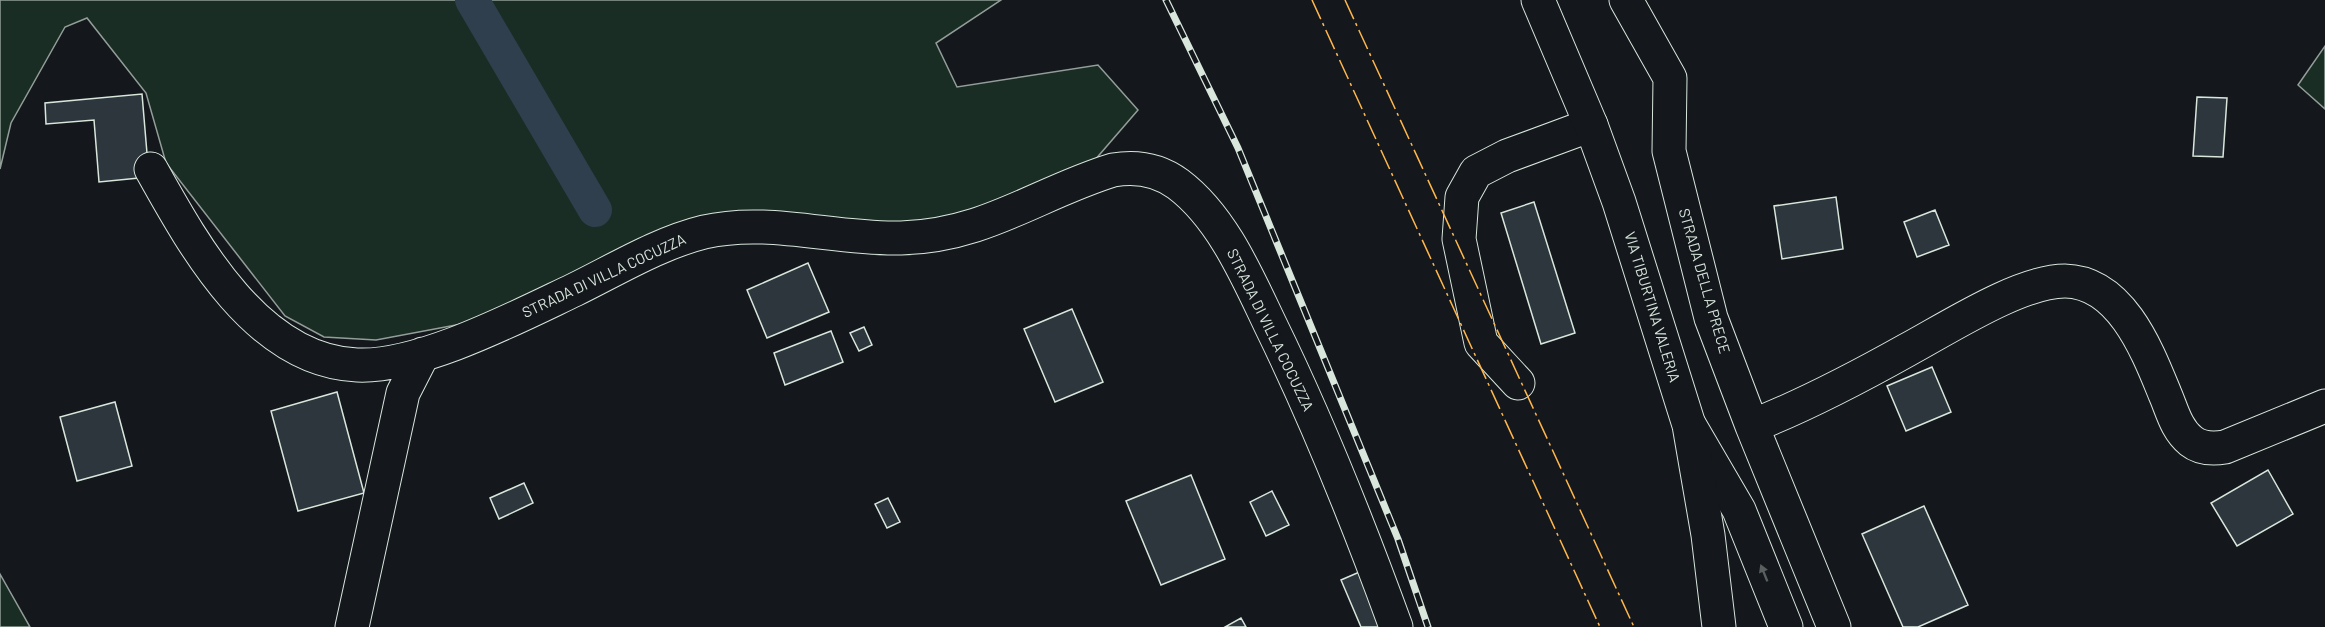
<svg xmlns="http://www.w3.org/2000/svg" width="2325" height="627" font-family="Barlow,sans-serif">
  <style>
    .green { fill: #1a2d24; stroke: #939e99; stroke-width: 1.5 }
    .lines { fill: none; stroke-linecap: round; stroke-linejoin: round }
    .canal { stroke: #2f3f4d; stroke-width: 34 }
    .building { fill: #2c363c; stroke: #d8e6dc; stroke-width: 1.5 }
    .minor-casing { stroke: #d8e6dc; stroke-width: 35 }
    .major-casing { stroke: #d8e6dc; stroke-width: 35 }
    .minor { stroke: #14181c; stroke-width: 33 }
    .major { stroke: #14181c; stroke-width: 33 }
    .rail-casing { stroke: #d8e6dc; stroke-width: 7 }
    .rail { stroke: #14181c; stroke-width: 4.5; stroke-dasharray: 14; stroke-linecap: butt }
    .power { stroke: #ffb74d; stroke-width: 1.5; stroke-dasharray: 21 4.5 3 4.5; stroke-linecap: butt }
    .oneway { fill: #59605f }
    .labels { text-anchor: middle; stroke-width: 4.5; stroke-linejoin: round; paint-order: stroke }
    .street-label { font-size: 15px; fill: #d8e6dc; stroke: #14181c }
  </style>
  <rect width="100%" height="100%" fill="#14181c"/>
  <!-- green -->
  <path class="green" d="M 0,0 L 1001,0 L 936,43 L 957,87 L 1098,65 L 1138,110 L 1081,176 L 940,223 L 836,224 L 750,213 L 488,319 L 376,340 L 324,337 L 285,316 L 166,163 L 146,93 L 87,18 L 65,27 L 11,123 L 0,169 Z
    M 2325,46 L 2325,109 L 2298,85 Z
    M 0,574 L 30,627 L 0,627 Z"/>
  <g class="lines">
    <!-- canal -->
    <path class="canal" d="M 472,0 L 595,210"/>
  </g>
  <!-- building -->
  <path class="building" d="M 142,94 L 149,177 L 99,182 L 94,120 L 46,124 L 45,103 Z
    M 2197,97 L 2227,98 L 2223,157 L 2193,156 Z
    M 1836,197 L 1843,249 L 1782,259 L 1774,206 Z
    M 1534,202 L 1575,333 L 1541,344 L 1501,213 Z
    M 1935,210 L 1949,245 L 1917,257 L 1904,222 Z
    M 808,263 L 829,312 L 767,338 L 747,290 Z
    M 1072,309 L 1103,382 L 1055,402 L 1024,329 Z
    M 864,327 L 872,345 L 859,351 L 850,333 Z
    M 831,331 L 843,362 L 785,385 L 774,353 Z
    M 1932,367 L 1951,412 L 1906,431 L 1887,386 Z
    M 337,392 L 364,493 L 298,511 L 271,411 Z
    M 115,402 L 132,466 L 77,481 L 60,417 Z
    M 2268,470 L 2293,514 L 2237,546 L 2211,503 Z
    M 1191,475 L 1225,559 L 1161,585 L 1126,501 Z
    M 524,483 L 533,503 L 499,519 L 490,498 Z
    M 1272,491 L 1289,525 L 1266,536 L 1250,502 Z
    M 888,498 L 900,522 L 887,528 L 875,504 Z
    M 1924,506 L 1968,605 L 1918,627 L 1903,627 L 1862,534 Z
    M 1364,570 L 1383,627 L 1361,627 L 1341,580 Z
    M 1241,618 L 1246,627 L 1225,627 Z"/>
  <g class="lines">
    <defs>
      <path id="minor" d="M 1626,0 L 1670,78 L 1669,151 L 1711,318 L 1752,426 L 1834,627
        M 151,169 C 194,246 257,361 357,365 C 419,368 517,317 574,290 C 615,270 659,243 704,232 C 769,217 835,240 901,238 C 985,236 1038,193 1113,170 C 1136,166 1159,170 1178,184 C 1222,217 1247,276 1270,324 C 1318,422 1359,525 1396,627
        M 1518,383 L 1481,343 L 1459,239 L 1462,197 L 1476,172 L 1507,156 L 1591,125
        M 1690,426 L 1739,510 L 1786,627
        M 1752,426 C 1806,405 1857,378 1907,350 C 1948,328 2020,281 2065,281 C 2121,282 2147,350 2165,394 C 2172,410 2176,429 2191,441 C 2201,449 2213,449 2225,447 L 2325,406
        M 352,627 L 403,393 L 423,354"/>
      <path id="major" d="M 1538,0 L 1591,125 L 1619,202 L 1689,425 L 1708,535 L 1719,627"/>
    </defs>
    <!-- minor casing -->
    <use href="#minor" class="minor-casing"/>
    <!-- major casing -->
    <use href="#major" class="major-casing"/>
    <!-- minor -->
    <use href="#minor" class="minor"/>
    <!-- major -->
    <use href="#major" class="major"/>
    <defs>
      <path id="rail" d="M 1166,0 L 1238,148 L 1398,539 L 1428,627"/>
    </defs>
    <!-- rail casing -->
    <use href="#rail" class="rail-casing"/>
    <!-- rail -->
    <use href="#rail" class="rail"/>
    <!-- power -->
    <path class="power" d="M 1312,0 L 1600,627
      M 1345,0 L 1634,627"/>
  </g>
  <!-- one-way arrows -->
  <defs><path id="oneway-solid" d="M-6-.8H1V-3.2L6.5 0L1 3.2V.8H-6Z" transform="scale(1.5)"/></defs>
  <use class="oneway" href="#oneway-solid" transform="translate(1764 573) rotate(-112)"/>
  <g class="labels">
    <!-- street labels -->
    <g class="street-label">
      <text transform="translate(604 276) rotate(-25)" y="5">STRADA DI VILLA COCUZZA</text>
      <text transform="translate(1704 281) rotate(74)" y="5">STRADA DELLA PRECE</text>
      <text transform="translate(1652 307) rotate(73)" y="5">VIA TIBURTINA VALERIA</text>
      <text transform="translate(1270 330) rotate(64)" y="5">STRADA DI VILLA COCUZZA</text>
    </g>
  </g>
</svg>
